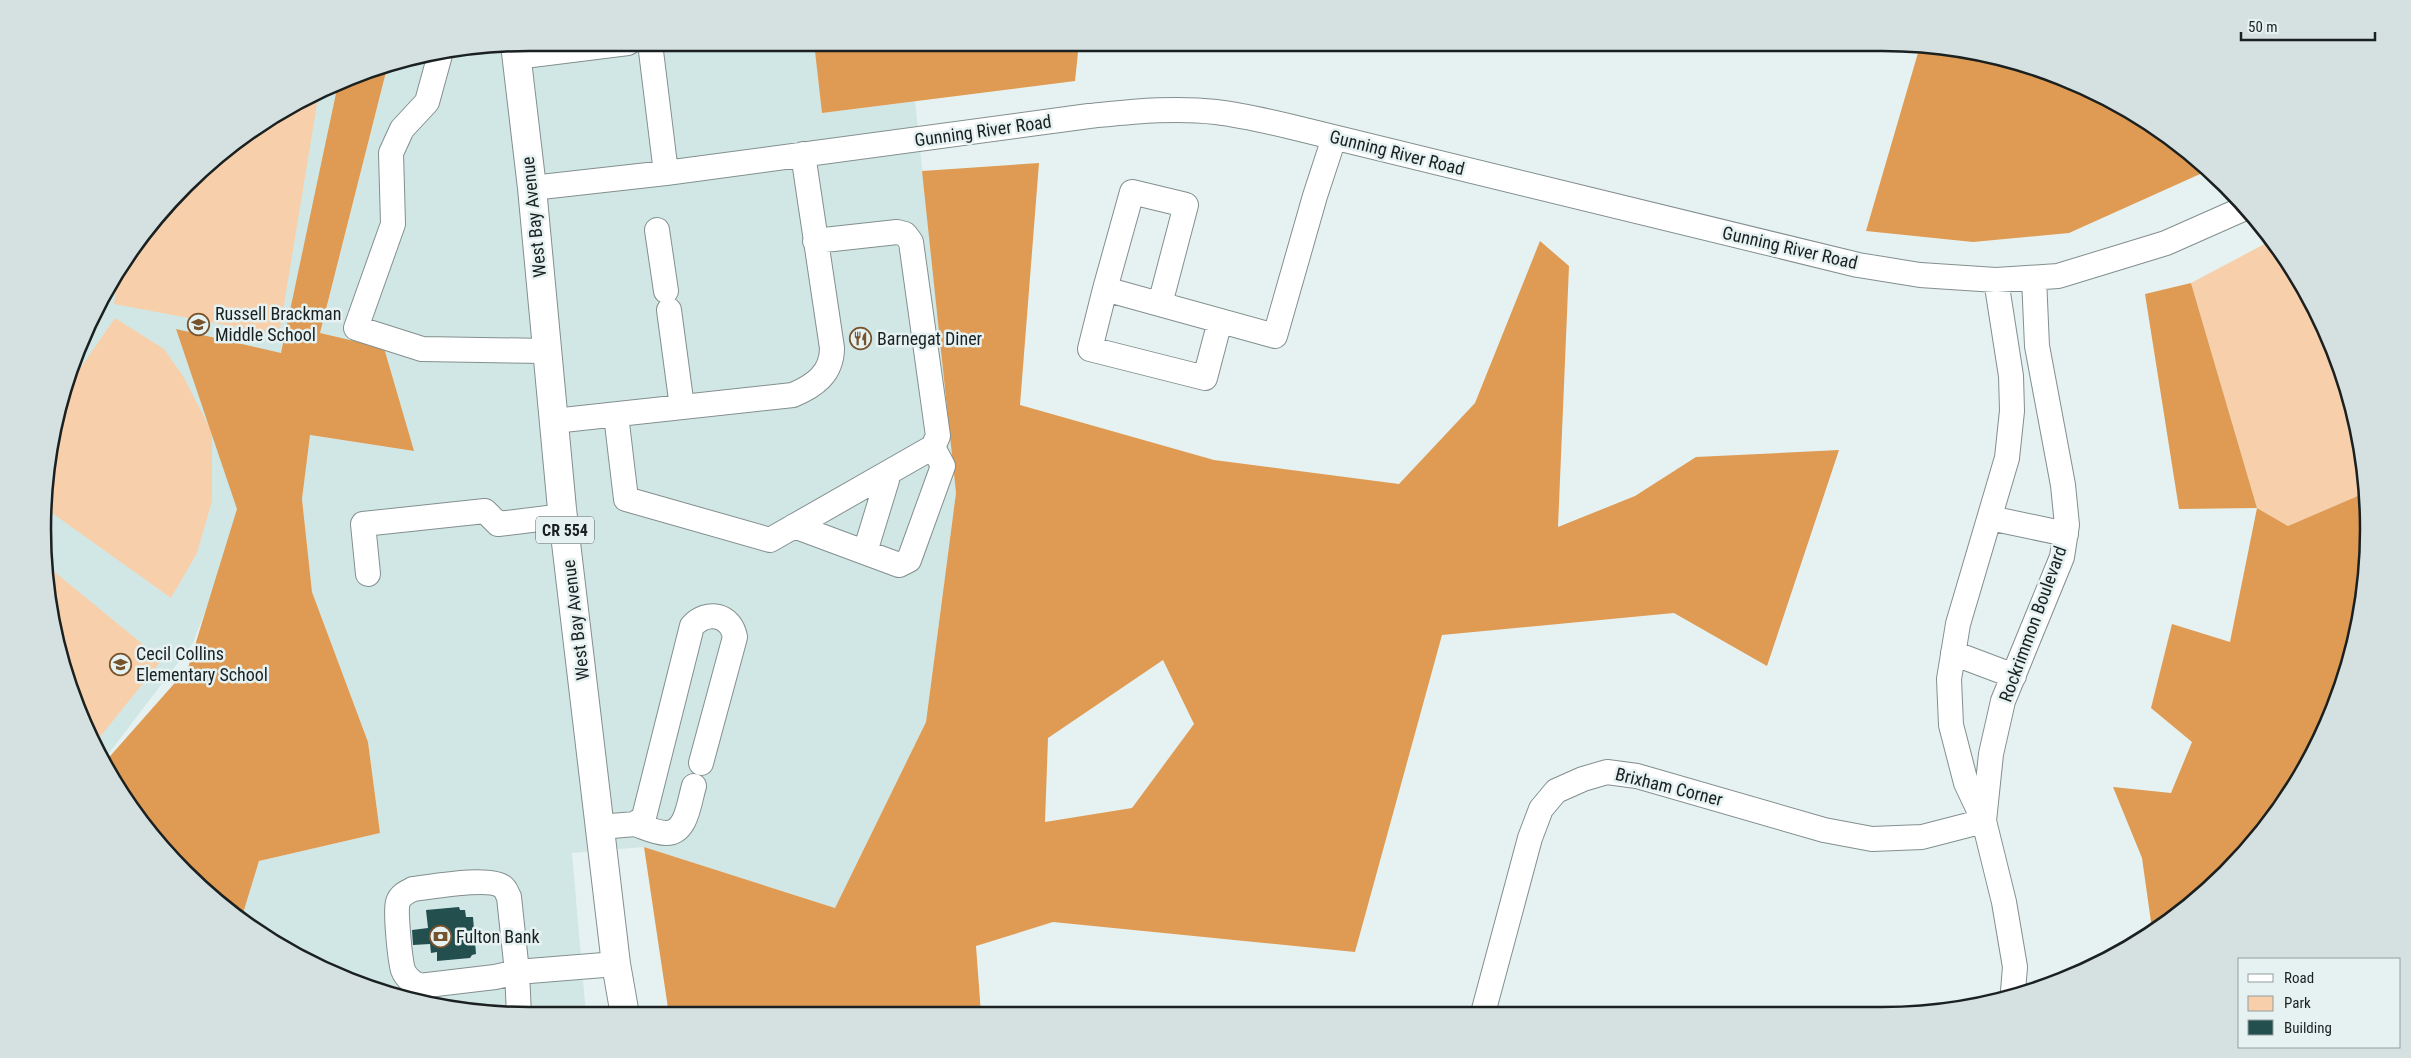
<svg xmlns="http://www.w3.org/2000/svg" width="2411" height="1058" font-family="'Roboto Condensed',sans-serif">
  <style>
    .built { fill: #d1e7e6 }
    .green { fill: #f7d0ab }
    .forest { fill: #df9b53; fill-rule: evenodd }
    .building { fill: #244f4f }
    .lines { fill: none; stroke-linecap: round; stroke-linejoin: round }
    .minor-casing { stroke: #838f8e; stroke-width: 26 }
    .major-casing { stroke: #838f8e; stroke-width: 30 }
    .minor { stroke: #fff; stroke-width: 24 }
    .major { stroke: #fff; stroke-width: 28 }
    .labels { text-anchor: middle; stroke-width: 5; stroke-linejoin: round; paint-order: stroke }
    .shield { fill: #e5f2f1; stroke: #585f5f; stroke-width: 1 }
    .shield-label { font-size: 16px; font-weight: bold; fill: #1b2020 }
    .street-label { font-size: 18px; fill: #1b2020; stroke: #e5f2f1 }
    .poi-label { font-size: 18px; fill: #1b2020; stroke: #e5f2f1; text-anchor: start }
    .rim { fill: none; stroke: #1b2020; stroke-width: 2.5 }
  </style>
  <rect width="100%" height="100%" fill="#e5f2f1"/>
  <!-- built -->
  <path class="built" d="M 529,43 L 814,43 L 822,113 L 915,101 L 956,493 L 926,722 L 835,908 L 644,847 L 572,853 L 586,1015 L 529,1015 L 434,1006 L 372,990 L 286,950 L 241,920 L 259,861 L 380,833 L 368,742 L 312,592 L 302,499 L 309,435 L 413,451 L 320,334 L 388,64 L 434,52 Z
    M 350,79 L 301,362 L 193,643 L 103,761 L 68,686 L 52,624 L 43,529 L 52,434 L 68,372 L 108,286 L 163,208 L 208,163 L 286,108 Z"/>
  <!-- green -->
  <path class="green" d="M 319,92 L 279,335 L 114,304 L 120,268 L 163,208 L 208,163 L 286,108 Z
    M 2272,240 L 2318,314 L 2352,403 L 2367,492 L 2288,526 L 2257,508 L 2191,283 Z
    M 115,318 L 164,349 L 183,376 L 212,432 L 212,501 L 197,553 L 171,598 L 45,508 L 52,434 L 63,393 Z
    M 46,565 L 162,660 L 95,743 L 68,686 L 52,624 Z"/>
  <!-- forest -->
  <path class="forest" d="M 814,43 L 1079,43 L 1075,81 L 822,113 Z
    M 1920,46 L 1977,52 L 2039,68 L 2125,108 L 2203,163 L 2209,170 L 2069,233 L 1973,242 L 1866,231 Z
    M 388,64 L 320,333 L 384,348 L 414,451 L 310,435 L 302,499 L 312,592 L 368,742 L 380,833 L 259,861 L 241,920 L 163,850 L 108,773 L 104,763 L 188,668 L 237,509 L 176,329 L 281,353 L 338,84 L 372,68 Z
    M 1039,163 L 1020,405 L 1214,460 L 1399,484 L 1475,403 L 1540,241 L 1569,266 L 1558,527 L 1635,496 L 1696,457 L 1839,450 L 1767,666 L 1674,613 L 1442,635 L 1355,952 L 1053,922 L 976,946 L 981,1014 L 669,1015 L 644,847 L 835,908 L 926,722 L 956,493 L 922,171 ZM 1163,660 L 1194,724 L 1132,808 L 1045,822 L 1048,738 Z
    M 2191,283 L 2257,508 L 2288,526 L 2367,492 L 2364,593 L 2343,686 L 2286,800 L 2203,895 L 2152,929 L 2142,858 L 2113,787 L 2171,793 L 2192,742 L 2151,708 L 2172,624 L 2230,642 L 2257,508 L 2179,509 L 2145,294 Z"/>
  <!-- building -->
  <path class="building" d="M 459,907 L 460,910 L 465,910 L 466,917 L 473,917 L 476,954 L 472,955 L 470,958 L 437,961 L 437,952 L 431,953 L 430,944 L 413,945 L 412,930 L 428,928 L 426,910 Z"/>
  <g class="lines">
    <defs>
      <path id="minor" d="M 650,43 L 666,173
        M 441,51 L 427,102 L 402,129 L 391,153 L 393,224 L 356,328 L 422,349 L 547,351
        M 516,57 L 628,43
        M 532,188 L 666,173 L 1089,116 C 1131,112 1173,107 1216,112 C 1242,115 1267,121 1292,127 L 1858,265 L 1920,275 L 1996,280 L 2058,276 L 2166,243 L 2245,208
        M 657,230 L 666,291
        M 1996,280 L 2011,376 L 2012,411 L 2007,458 L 1958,624 L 1949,679 L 1951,725 L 1966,783 L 1984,821 L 2004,902 L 2015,967 L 2013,991
        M 1105,289 L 1090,349 L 1205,378 L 1220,321
        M 1160,304 L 1186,205 L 1132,192 L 1105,289 L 1275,336 L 1315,196 L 1334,138
        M 669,310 L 682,407
        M 616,415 L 626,499 L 770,540 L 933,447 L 938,436 L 911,242 L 905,234 L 897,232 L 815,241
        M 554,421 L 793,395 C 814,386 832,374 832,348 L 803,154
        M 1990,518 L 2066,534
        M 794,526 L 899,565 L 909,560 L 943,466 L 933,447
        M 865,552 L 887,480 L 885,475
        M 368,574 L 363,524 L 485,511 L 498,524 L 564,516
        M 1953,653 L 2014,676
        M 1984,821 L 1991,754 L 2003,701 L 2062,557 L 2067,525 L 2063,485 L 2037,346 L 2034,278
        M 635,824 C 644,827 656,833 666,833 C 687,833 689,802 694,786
        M 600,827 L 635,824 L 644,817 L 692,626 C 708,609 731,615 735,637 L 701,763
        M 1483,1013 L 1530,838 L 1541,809 L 1556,791 L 1583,779 L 1607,772 L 1637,776 L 1824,830 L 1872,839 L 1922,837 L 1984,821
        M 519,1015 L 517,972 L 495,977 L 419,986 C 412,982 406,978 403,970 C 400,960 395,910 398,902 C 400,895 407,892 413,889 C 431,887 489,876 503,887 C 506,889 507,894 509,897 L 517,972 L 616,964"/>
      <path id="major" d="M 515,44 L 532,188 L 562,509 L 616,964 L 625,1015"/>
    </defs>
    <!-- minor casing -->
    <use href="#minor" class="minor-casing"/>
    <!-- major casing -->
    <use href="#major" class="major-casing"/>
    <!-- minor -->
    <use href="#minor" class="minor"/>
    <!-- major -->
    <use href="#major" class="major"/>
  </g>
  <!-- icons -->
  <defs>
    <symbol id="school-ring" viewBox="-11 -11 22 22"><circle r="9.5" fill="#e5f2f1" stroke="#77532d" stroke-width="1.5"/><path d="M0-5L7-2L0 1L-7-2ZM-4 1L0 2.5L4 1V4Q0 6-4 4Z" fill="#77532d"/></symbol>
    <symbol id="restaurant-ring" viewBox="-11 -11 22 22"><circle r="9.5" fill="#e5f2f1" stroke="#77532d" stroke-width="1.5"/><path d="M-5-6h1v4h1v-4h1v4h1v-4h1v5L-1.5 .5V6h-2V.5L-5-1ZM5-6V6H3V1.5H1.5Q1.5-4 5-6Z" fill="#77532d"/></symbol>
    <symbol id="bank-ring" viewBox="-11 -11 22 22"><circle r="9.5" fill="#e5f2f1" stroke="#77532d" stroke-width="1.5"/><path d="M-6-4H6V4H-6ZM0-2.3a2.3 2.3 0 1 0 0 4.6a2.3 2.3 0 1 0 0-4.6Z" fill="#77532d"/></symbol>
  </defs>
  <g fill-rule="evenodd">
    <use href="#school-ring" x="186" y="312" width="25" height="25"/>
    <use href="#restaurant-ring" x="848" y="326" width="25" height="25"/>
    <use href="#school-ring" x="108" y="652" width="25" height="25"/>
    <use href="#bank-ring" x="428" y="924" width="25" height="25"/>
  </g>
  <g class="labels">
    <!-- shield labels -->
    <rect class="shield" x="536" y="516.5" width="58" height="27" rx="4"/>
    <g class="shield-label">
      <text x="565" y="536">CR 554</text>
    </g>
    <!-- street labels -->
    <g class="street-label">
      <text transform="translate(983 131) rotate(-8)" y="6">Gunning River Road</text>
      <text transform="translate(1397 153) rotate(14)" y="6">Gunning River Road</text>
      <text transform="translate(534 217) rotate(-96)" y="6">West Bay Avenue</text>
      <text transform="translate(1790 248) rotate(13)" y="6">Gunning River Road</text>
      <text transform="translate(576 620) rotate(-97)" y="6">West Bay Avenue</text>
      <text transform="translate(2033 624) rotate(-70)" y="6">Rockrimmon Boulevard</text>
      <text transform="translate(1669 787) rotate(14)" y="6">Brixham Corner</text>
    </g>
    <!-- poi labels -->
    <g class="poi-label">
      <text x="215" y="320">Russell Brackman<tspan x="215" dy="21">Middle School</tspan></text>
      <text x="877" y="345">Barnegat Diner</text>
      <text x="136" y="660">Cecil Collins<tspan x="136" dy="21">Elementary School</tspan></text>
      <text x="456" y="943">Fulton Bank</text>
    </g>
  </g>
  <!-- crop -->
  <path d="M0 0H2411V1058H0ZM529 51H1882A478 478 0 0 1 2360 529V529A478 478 0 0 1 1882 1007H529A478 478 0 0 1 51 529V529A478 478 0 0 1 529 51Z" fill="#d5e1e0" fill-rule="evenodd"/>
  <path class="rim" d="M529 51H1882A478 478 0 0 1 2360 529V529A478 478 0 0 1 1882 1007H529A478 478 0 0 1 51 529V529A478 478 0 0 1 529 51Z"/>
  <!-- legend -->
  <rect x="2238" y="958" width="162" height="90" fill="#e5f2f1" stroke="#949e9d"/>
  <rect x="2248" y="974" width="25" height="8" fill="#ffffff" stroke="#949e9d"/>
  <text x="2284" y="983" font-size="15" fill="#1b2020">Road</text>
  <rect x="2248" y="996" width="25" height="15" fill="#f7d0ab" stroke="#949e9d"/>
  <text x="2284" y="1008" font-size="15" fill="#1b2020">Park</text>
  <rect x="2248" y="1020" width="25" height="15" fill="#244f4f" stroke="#949e9d"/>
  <text x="2284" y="1033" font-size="15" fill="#1b2020">Building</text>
  <!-- scale -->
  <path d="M2241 32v8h134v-8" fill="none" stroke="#1b2020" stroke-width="2.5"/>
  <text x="2248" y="32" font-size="15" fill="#1b2020" stroke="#e5f2f1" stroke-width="4" paint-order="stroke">50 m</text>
</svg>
